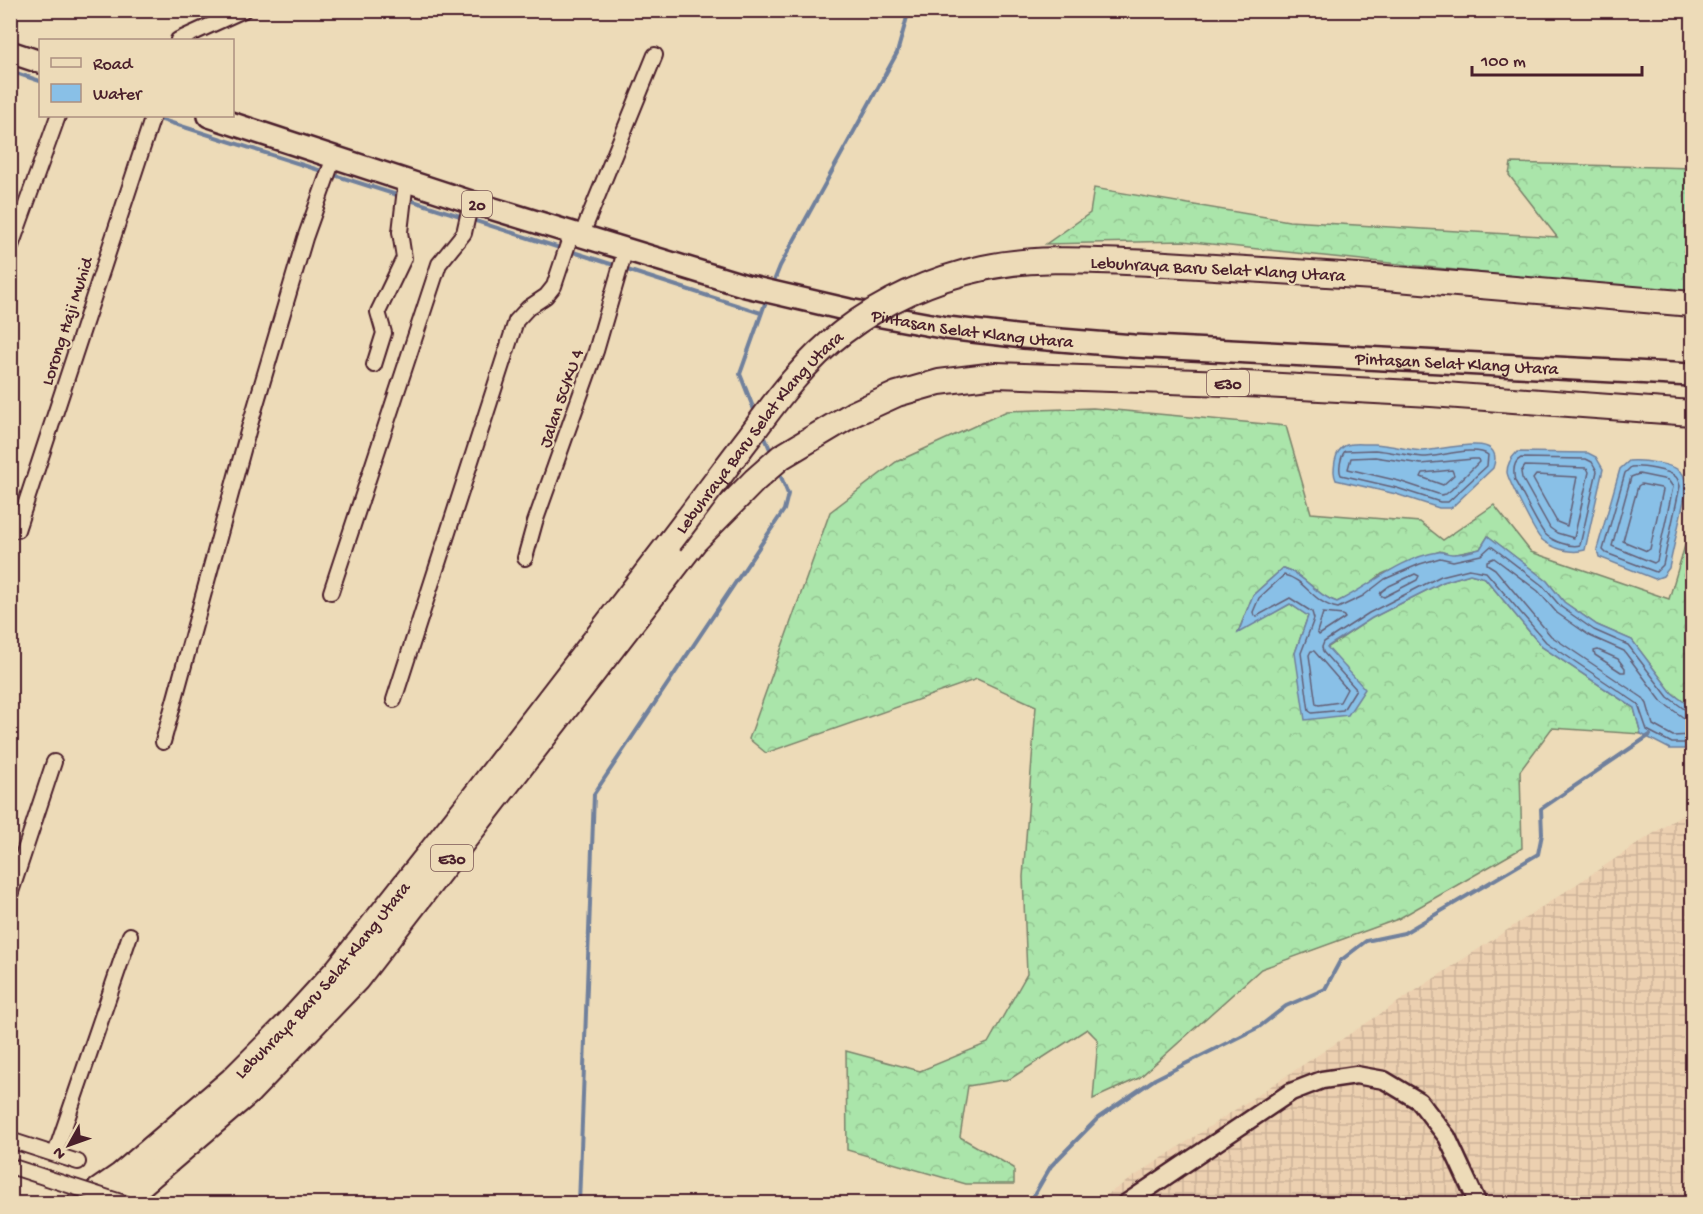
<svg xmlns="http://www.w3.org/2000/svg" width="1703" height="1214" font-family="'Gochi Hand',sans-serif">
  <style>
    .industrial { fill: url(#industrial-grid) }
    .forest { fill: url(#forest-crowns); stroke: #7a826a; stroke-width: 1.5 }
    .water { fill: #89c0e7; stroke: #70809c; stroke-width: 1.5 }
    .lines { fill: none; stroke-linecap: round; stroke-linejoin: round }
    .shore { stroke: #635f76; stroke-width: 1.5 }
    .stream { stroke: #70809c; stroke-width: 4 }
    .minor-casing { stroke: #4a1f2b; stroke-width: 18 }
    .tertiary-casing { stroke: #4a1f2b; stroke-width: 21 }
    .trunk-casing { stroke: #4a1f2b; stroke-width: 26 }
    .motorway-casing { stroke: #4a1f2b; stroke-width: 28 }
    .minor { stroke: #eddbb8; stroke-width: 14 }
    .tertiary { stroke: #eddbb8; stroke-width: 16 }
    .trunk { stroke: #eddbb8; stroke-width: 21 }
    .motorway { stroke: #eddbb8; stroke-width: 24 }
    .minor-bridge-casing { stroke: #4a1f2b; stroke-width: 18; stroke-linecap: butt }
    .motorway-bridge-casing { stroke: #4a1f2b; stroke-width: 28; stroke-linecap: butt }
    .minor-bridge { stroke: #eddbb8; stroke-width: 14 }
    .motorway-bridge { stroke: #eddbb8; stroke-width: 24 }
    .labels { text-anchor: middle; stroke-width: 4.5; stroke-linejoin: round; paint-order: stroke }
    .shield { fill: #eddbb8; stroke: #7b5755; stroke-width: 1.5 }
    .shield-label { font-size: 16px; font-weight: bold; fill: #4a1f2b }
    .street-label { font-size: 18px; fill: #4a1f2b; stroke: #eddbb8 }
  </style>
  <defs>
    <pattern id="industrial-grid" width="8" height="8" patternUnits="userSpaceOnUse" patternTransform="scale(1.5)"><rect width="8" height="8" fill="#ecd0b0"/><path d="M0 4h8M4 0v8" fill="none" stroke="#ccb298"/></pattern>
    <pattern id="forest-crowns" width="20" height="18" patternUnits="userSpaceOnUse" patternTransform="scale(1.5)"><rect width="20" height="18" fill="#aae5aa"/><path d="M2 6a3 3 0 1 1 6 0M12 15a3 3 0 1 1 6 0" fill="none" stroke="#94c492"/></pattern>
  </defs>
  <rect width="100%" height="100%" fill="#eddbb8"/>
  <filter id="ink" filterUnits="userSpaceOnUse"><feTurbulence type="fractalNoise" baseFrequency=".0167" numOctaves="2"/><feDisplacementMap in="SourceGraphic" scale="12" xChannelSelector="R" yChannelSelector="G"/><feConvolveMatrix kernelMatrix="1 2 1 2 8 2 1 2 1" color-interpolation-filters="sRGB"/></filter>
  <g filter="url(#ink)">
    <!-- industrial -->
    <path class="industrial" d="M 1692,808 L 1692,1203 L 1094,1203 Z"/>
    <!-- forest -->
    <path class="forest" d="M 1511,163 L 1692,168 L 1692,295 L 1183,241 L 1046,244 L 1090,213 L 1094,188 L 1289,221 L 1557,237 L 1509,175 Z
      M 1093,408 L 1286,426 L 1311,513 L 1420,522 L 1443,540 L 1494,505 L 1531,552 L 1669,599 L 1692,522 L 1692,708 L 1672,693 L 1632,640 L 1597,625 L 1564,602 L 1547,581 L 1488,536 L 1480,549 L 1452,555 L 1440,551 L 1382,574 L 1360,591 L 1337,602 C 1315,595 1304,574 1283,568 L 1253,595 L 1238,632 L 1290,604 L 1308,616 L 1295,653 L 1327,648 L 1372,618 L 1443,582 L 1470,574 L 1485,578 L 1542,647 L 1634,708 L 1641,734 L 1552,728 L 1520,771 L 1522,848 L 1398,919 L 1261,969 L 1139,1078 L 1093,1099 L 1098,1040 L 1087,1029 L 1010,1079 L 968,1086 L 960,1137 L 1014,1168 L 1014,1184 L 966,1184 L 847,1150 L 846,1051 L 920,1071 L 988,1043 L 1027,974 L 1023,877 L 1036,706 L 977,679 L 766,753 L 749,739 L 830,512 L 896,462 L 1007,411 Z"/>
    <!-- water -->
    <path class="water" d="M 1375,444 C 1390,445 1409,450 1422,451 C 1441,451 1507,429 1493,468 L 1451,508 L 1439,508 L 1396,494 L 1336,480 C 1333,473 1334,469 1335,461 C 1340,438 1356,445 1375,444 Z
      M 1517,452 L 1588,453 L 1596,457 L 1603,469 L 1585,550 C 1571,554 1553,549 1541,539 C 1536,535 1507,478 1507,472 C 1507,464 1512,457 1517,452 Z
      M 1629,461 C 1642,460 1673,463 1682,473 C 1685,476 1685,483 1687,487 L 1669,568 L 1663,576 L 1655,579 L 1599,557 L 1597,549 L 1620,469 Z
      M 1488,536 L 1547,581 L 1564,602 L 1597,625 L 1632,640 L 1672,693 L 1692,708 L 1692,749 L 1670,749 L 1641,734 L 1634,708 L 1542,647 L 1485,578 L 1470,574 L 1443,582 L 1372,618 L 1327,647 L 1365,689 L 1348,715 L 1305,720 L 1295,653 L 1308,616 L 1290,604 L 1238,633 L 1253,595 L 1283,568 C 1304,574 1315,595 1337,602 C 1370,586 1400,558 1438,552 C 1443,551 1447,554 1452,554 C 1460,555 1471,551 1480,549 Z"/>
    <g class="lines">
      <!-- shore -->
      <path class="shore" d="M 1375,450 C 1390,451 1408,456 1423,457 C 1439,457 1476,445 1488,455 L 1487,466 L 1448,502 L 1440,502 L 1397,488 L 1341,475 C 1338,469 1341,456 1345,451 Z
        M 1375,457 L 1421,464 L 1473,459 L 1478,459 L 1479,462 L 1451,490 L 1446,494 L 1441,495 L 1399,481 L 1348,469 L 1351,458 Z
        M 1521,458 L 1586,459 L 1592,462 L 1597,471 L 1580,545 C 1571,548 1552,541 1545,534 C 1538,527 1522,492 1515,481 C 1513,472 1513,462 1521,458 Z
        M 1525,466 L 1587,468 L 1589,472 L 1574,538 L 1557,533 L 1550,528 L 1522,478 L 1521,472 Z
        M 1631,467 C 1641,466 1670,470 1676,477 C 1678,479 1679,483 1680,486 L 1663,565 L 1656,572 L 1606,553 L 1603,550 L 1625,473 Z
        M 1452,470 L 1454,475 L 1443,485 L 1421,477 L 1423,473 Z
        M 1639,474 L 1668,480 L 1673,487 L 1657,561 L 1654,563 L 1612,546 L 1631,477 Z
        M 1536,475 L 1577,477 L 1567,526 L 1557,522 L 1533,479 Z
        M 1641,484 L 1661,488 L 1663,490 L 1650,549 L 1647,551 L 1623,541 L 1638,486 Z
        M 1415,574 L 1419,576 L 1417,580 L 1384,597 L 1380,595 L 1381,592 L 1389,586 Z
        M 1323,613 L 1343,615 L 1345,618 L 1319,635 L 1317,632 Z
        M 1598,650 L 1618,659 L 1625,668 L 1625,672 L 1621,672 L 1595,655 L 1594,651 Z
        M 1311,651 L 1314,651 L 1347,689 L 1340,702 L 1319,705 L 1316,704 L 1309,655 Z
        M 1692,712 L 1687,711 L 1668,697 L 1628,645 L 1594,630 L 1561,607 L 1543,586 L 1491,546 L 1481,555 L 1453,561 L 1440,558 L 1420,564 L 1385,579 L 1363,596 L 1338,608 C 1312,603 1305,579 1284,575 L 1259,598 L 1253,612 L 1254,615 L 1257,616 L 1290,598 L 1312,612 L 1314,619 L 1301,653 L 1309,711 L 1312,713 L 1343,710 L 1356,689 L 1323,652 L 1322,647 L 1324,642 L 1369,613 L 1441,576 L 1469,569 L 1486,572 L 1546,642 L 1638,704 L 1647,730 L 1672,743 L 1692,743
        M 1692,720 L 1684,718 L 1662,702 L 1624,651 L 1590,636 L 1557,613 L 1538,591 L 1494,558 L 1487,561 L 1487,564 L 1495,569 L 1551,636 L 1643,698 L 1647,704 L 1653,725 L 1673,736 L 1692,735"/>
      <!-- stream -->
      <path class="stream" d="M 10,71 L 40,81
        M 156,118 L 400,196
        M 407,199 L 563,249
        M 570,251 L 617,266
        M 624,269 L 761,313
        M 772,286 L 780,266 L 897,53 L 909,10
        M 756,415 L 740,374 L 767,298
        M 763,433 L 772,454
        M 679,1201 L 694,1204
        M 579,1204 L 594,794 L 784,510 L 788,494 L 779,472
        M 1029,1204 L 1051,1166 L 1098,1118 L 1155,1079 L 1259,1027 L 1286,1006 L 1325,989 L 1340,961 L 1366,941 L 1404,933 L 1538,854 L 1542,834 L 1541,809 L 1650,735"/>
      <defs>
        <path id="minor" d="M 178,40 L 244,10
          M 582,234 L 655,55
          M 10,249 L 58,116
          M 374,365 L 384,333 L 378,312 L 404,258 L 400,232 L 406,180
          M 17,530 L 153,116
          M 525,558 L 535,522 L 596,351 L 626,248
          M 331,592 L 439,264 L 464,233 L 471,202
          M 394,700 L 516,321 L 528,308 L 546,296 L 554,286 L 572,232
          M 163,742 L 249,428 L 305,238 L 334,157
          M 10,895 L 54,762
          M 10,1140 L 78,1162
          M 55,1154 L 130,935"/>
        <path id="tertiary" d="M 1125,1204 L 1291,1092 L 1322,1080 L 1356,1075 L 1384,1080 L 1419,1101 L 1447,1137 L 1478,1204"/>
        <g id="trunk">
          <path d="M 10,52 L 40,62"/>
          <path id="s1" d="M 209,116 L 471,202 L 746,286 L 849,310 L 947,328 L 1024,337 L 1133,346 L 1692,375"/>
        </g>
        <g id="motorway">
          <path d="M 1150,263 L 1374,277 L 1692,304"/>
          <path id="s2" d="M 79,1204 L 121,1175 L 232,1080 L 286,1026 L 338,969 L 474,797 L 670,542"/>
          <path d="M 115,1204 L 138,1187 L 249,1092 L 357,979 L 695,541 L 755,480 L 781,457 L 853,414 L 897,394 L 939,382 L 996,375 L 1227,383 L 1431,394 L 1692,413"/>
        </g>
      </defs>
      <!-- minor casing -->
      <use href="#minor" class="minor-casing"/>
      <!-- tertiary casing -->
      <use href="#tertiary" class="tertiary-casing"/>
      <!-- trunk casing -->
      <use href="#trunk" class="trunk-casing"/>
      <!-- motorway casing -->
      <use href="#motorway" class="motorway-casing"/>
      <!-- minor -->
      <use href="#minor" class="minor"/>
      <!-- tertiary -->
      <use href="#tertiary" class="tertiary"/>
      <!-- trunk -->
      <use href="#trunk" class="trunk"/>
      <!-- motorway -->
      <use href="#motorway" class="motorway"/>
      <defs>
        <path id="minor-bridge" d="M 10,1166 L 127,1204"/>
        <g id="motorway-bridge">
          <path id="s3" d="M 670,542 C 697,507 723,471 750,436 C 777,399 806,360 843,332 C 885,300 932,279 983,268 C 1037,256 1095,261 1150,263"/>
        </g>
      </defs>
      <!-- minor-bridge casing -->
      <use href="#minor-bridge" class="minor-bridge-casing"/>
      <!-- motorway-bridge casing -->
      <use href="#motorway-bridge" class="motorway-bridge-casing"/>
      <!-- minor-bridge -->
      <use href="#minor-bridge" class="minor-bridge"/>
      <!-- motorway-bridge -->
      <use href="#motorway-bridge" class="motorway-bridge"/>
    </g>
  </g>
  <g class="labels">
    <!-- shield labels -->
    <g class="shield">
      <rect x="462" y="191" width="30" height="26" rx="4.5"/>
      <rect x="1207" y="370" width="42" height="26" rx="4.5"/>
      <rect x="431" y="845" width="42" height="26" rx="4.5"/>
    </g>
    <g class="shield-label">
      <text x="477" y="210">20</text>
      <text x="1228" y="389">E30</text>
      <text x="452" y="864">E30</text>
    </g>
    <!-- street labels -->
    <g class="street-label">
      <text transform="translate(1218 268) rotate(3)" y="6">Lebuhraya Baru Selat Klang Utara</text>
      <text transform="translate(66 321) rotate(-72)" y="6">Lorong Haji Muhid</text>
      <text dy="6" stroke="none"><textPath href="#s1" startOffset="794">Pintasan Selat Klang Utara</textPath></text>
      <text dy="6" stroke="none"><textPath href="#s1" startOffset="1280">Pintasan Selat Klang Utara</textPath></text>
      <text transform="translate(560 398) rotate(-71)" y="6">Jalan 5C/KU 4</text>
      <text dy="6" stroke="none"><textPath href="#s3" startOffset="142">Lebuhraya Baru Selat Klang Utara</textPath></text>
      <text dy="6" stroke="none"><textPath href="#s2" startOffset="332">Lebuhraya Baru Selat Klang Utara</textPath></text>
    </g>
  </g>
  <!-- margin -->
  <rect width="1703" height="1214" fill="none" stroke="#eddbb8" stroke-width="36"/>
  <rect x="18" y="18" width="1667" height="1178" fill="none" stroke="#4a1f2b" stroke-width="2" filter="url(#ink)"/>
  <!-- legend -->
  <rect x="39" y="39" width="195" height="78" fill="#eddbb8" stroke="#ac9080" stroke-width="1.5"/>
  <rect x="51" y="58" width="30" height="9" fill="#eddbb8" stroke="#ac9080" stroke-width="1.5"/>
  <text x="93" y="69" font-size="18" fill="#4a1f2b">Road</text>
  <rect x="51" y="84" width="30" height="18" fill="#89c0e7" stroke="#ac9080" stroke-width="1.5"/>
  <text x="93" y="99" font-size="18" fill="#4a1f2b">Water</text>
  <!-- north arrow -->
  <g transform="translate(69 1145) rotate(230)" stroke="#eddbb8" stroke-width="4.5" paint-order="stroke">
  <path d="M0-4.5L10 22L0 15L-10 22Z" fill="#4a1f2b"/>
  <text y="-9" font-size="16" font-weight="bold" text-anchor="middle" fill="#4a1f2b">N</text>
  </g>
  <!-- scale -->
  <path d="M1472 66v9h170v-9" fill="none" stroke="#4a1f2b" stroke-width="3"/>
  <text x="1481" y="66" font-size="18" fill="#4a1f2b" stroke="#eddbb8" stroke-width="4.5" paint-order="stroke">100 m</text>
</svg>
